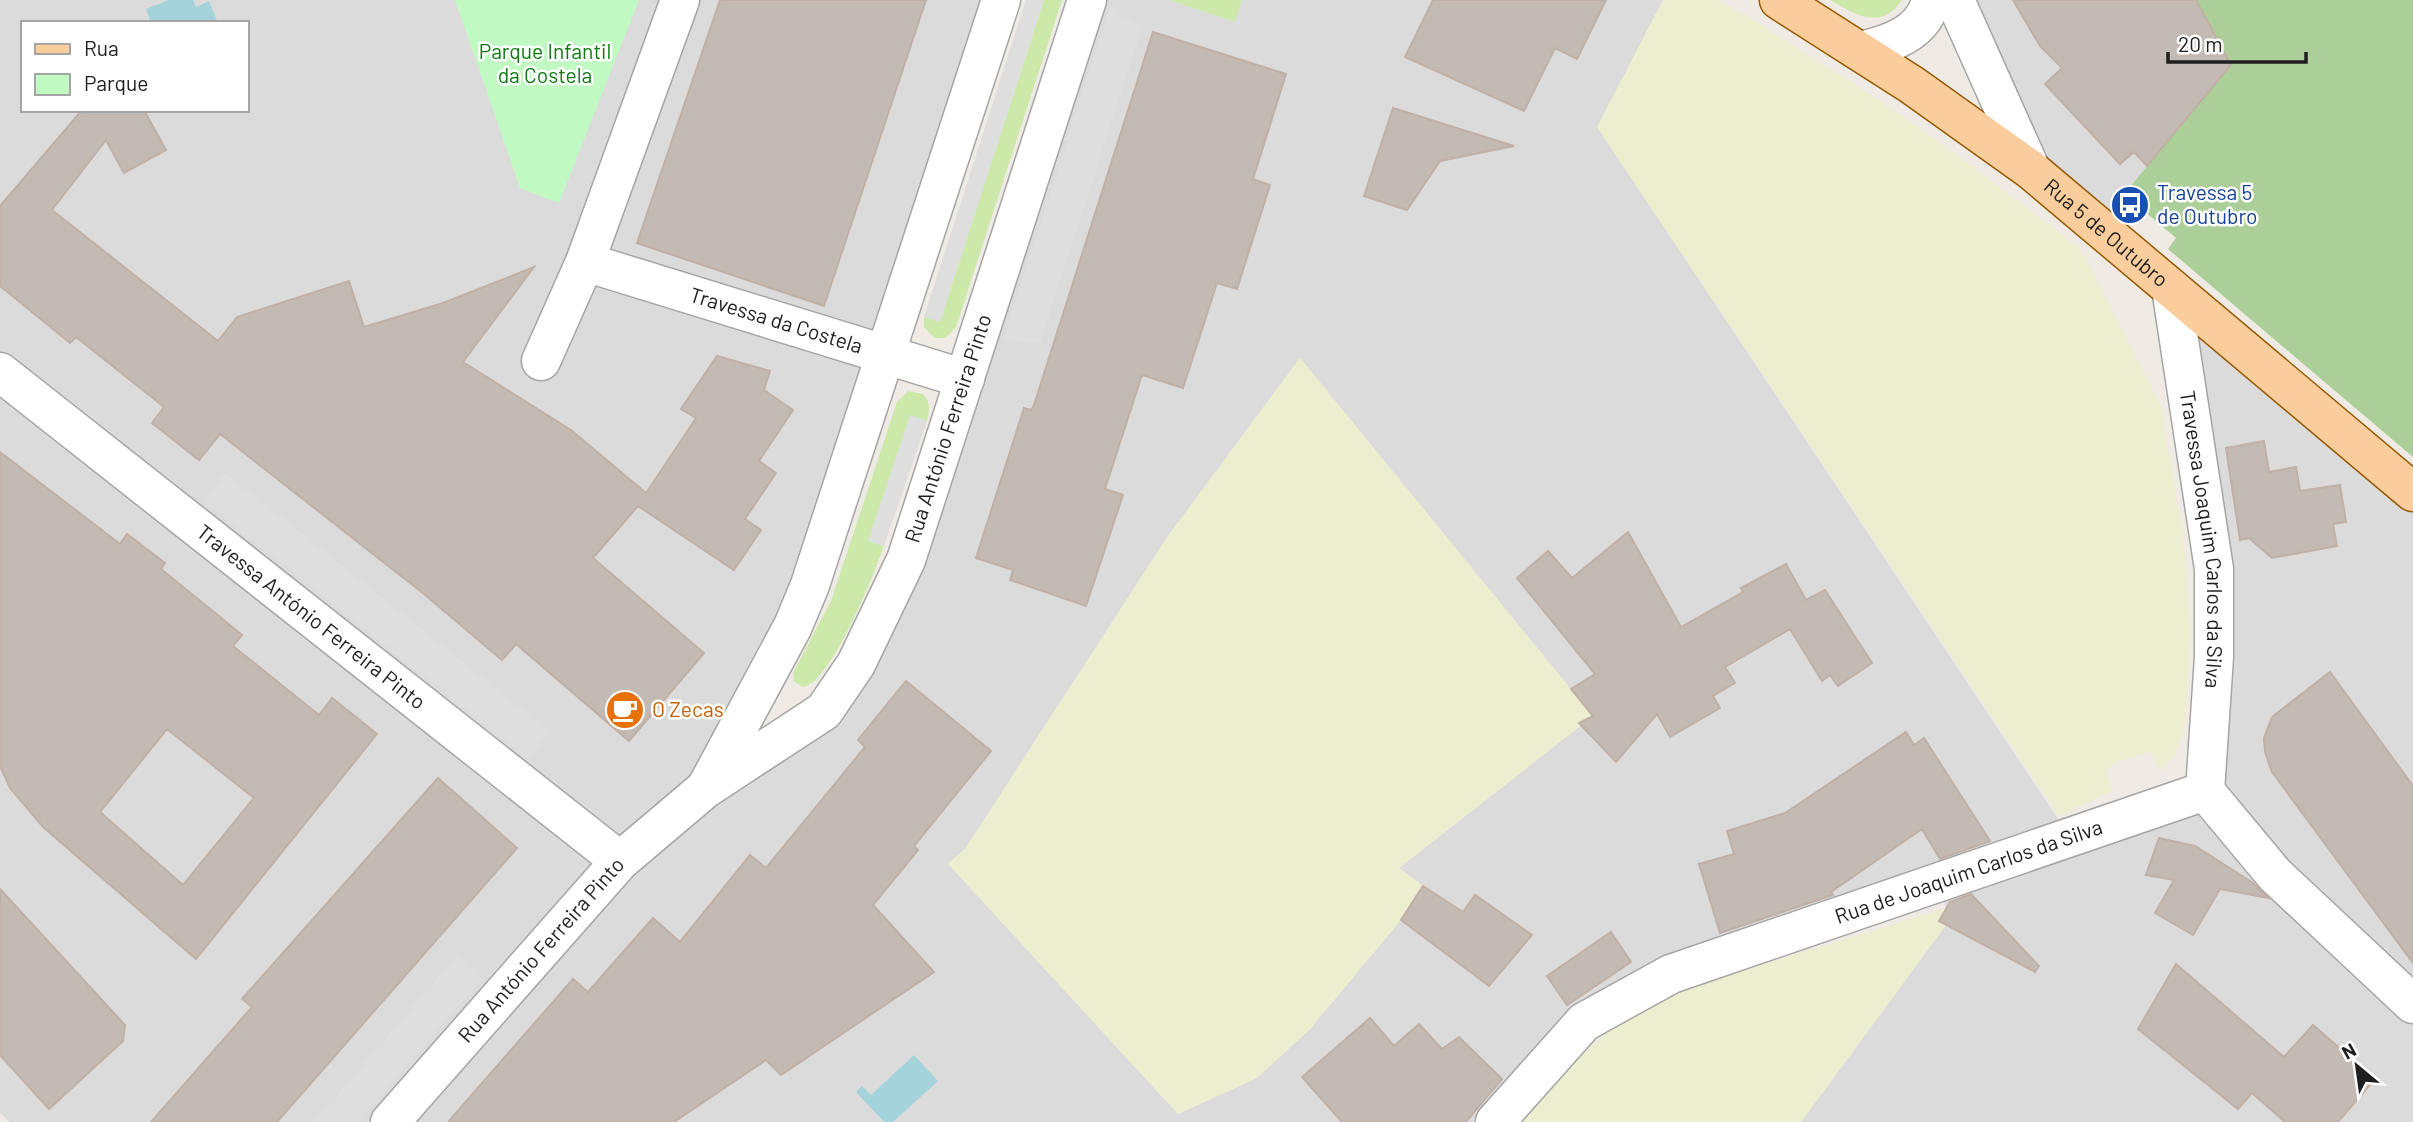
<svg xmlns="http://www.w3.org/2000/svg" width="2413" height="1122" font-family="Barlow,sans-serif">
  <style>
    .residential { fill: #dcdbdb; fill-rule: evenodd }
    .farmland { fill: #ededcf }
    .grass { fill: #cde9aa }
    .forest { fill: #acce99 }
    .park { fill: #c1f9c2 }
    .parking { fill: #dedede }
    .water { fill: #a4d3dc }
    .building { fill: #c3bab3; stroke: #c0b0a6; stroke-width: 2; fill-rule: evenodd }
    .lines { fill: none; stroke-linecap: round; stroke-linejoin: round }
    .minor-casing { stroke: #a5a5a5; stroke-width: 41 }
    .major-casing { stroke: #965b01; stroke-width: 41 }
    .minor { stroke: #fff; stroke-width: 38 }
    .major { stroke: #fbcc9c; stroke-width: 38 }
    .labels { text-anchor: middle; stroke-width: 5; stroke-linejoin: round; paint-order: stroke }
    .park-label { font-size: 21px; fill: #0c7b0f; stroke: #fff }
    .transit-label { font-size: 21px; fill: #164399; stroke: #fff; text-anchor: start }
    .street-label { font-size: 21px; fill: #1e1e1e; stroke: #fff }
    .food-label { font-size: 21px; fill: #c56008; stroke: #fff; text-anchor: start }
  </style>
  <rect width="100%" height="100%" fill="#efeae4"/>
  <!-- residential -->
  <path class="residential" d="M 0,0 L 994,0 L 805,581 L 700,784 L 382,1122 L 10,1122 L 0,1113 ZM 23,23 L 247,23 L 247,110 L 23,110 Z
    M 1092,0 L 1169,0 L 1235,22 L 1242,0 L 1663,0 L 1598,128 L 2067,832 L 1669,968 L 1488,1122 L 396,1122 L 625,865 L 829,716 ZM 1300,358 L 1593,716 L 1399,868 L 1423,886 L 1401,920 L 1311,1028 L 1257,1078 L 1178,1114 L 949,863 L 965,849 L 1168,536 Z
    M 1962,0 L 2196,0 L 2231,65 L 2101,221 L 2035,167 Z
    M 2180,302 L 2413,501 L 2413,999 L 2214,789 Z
    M 2205,798 L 2413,1013 L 2413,1122 L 1801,1122 L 1946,925 L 1939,920 L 1946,908 L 1939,887 Z"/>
  <!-- farmland -->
  <path class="farmland" d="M 1663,0 L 1718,0 L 1747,16 L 1888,106 L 1950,150 L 2076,245 L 2085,257 L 2161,406 L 2184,545 L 2190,630 L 2186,721 L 2176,753 L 2160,771 L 2151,751 L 2117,762 L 2106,771 L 2112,791 L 2059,816 L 1597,127 Z
    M 1300,358 L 1593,716 L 1399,868 L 1423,886 L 1401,920 L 1311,1028 L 1257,1078 L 1178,1114 L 948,864 L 965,849 L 1168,536 Z
    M 1946,908 L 1939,920 L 1946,925 L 1801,1122 L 1521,1122 L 1560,1075 L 1627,1016 L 1700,984 Z"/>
  <!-- grass -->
  <path class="grass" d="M 1044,0 L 1062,0 L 956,327 L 945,338 L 935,338 L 924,327 L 924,317 L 940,321 Z
    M 1169,0 L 1242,0 L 1235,22 Z
    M 1830,0 L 1902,0 C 1882,31 1855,15 1830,0 Z
    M 908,391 L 923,394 C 931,403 930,410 927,421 L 910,416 L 869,541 L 884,546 C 874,573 831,685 802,687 L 794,681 L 793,673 L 831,601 L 897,402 Z"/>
  <!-- forest -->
  <path class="forest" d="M 2196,0 L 2413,0 L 2413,457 L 2168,249 L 2176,238 L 2124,194 L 2231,65 Z"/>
  <!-- park -->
  <path class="park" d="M 455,0 L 639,0 L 559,203 L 520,188 Z"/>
  <!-- parking -->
  <path class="parking" d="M 1026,0 L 1044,0 L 940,322 L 924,317 Z
    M 1110,7 L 1142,28 L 1040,343 L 1003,340 Z
    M 910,415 L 927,421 L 884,546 L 868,541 Z
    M 225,473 L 550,731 L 528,759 L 203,501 Z
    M 457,955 L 483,978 L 358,1122 L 314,1122 Z"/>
  <!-- water -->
  <path class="water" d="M 169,0 L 193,0 L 196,7 L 209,1 L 218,23 L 151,23 L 146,9 Z
    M 914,1055 L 938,1081 L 893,1122 L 884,1122 L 856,1092 L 862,1086 L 871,1095 Z"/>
  <!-- building -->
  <path class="building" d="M 720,0 L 926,0 L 824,306 L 637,243 Z
    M 1433,0 L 1606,0 L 1577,59 L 1555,48 L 1524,111 L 1405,57 Z
    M 2013,0 L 2196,0 L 2231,65 L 2147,166 L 2134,152 L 2120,164 L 2045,84 L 2062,68 L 2040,46 Z
    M 1153,32 L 1286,74 L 1253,179 L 1270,185 L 1237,289 L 1217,283 L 1183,388 L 1142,375 L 1105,489 L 1123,495 L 1086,606 L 1010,580 L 1013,570 L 976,558 L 1024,408 L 1031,410 L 1034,405 Z
    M 1393,108 L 1514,146 L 1440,161 L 1407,210 L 1364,196 Z
    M 82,110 L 144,110 L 166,150 L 124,173 L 106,140 L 52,210 L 218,341 L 237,317 L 349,281 L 364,327 L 443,303 L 534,267 L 463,362 L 571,430 L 646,493 L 696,418 L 681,409 L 717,356 L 770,371 L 764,390 L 793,410 L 759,461 L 776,473 L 745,519 L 761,530 L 734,570 L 638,506 L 593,558 L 704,653 L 629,741 L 516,644 L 502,660 L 424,594 L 220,434 L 199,460 L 152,423 L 164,407 L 76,337 L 70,343 L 0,286 L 0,206 Z
    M 2264,441 L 2269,472 L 2296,467 L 2300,491 L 2340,485 L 2346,522 L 2333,524 L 2337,546 L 2272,558 L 2249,538 L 2240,540 L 2226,448 Z
    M 0,452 L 120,544 L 127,534 L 165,563 L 161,569 L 242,635 L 233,646 L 319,715 L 332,698 L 377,734 L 196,959 L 43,827 L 10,788 L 0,766 ZM 167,729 L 254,798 L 183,885 L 100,812 Z
    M 1628,532 L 1681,627 L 1743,592 L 1741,588 L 1786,564 L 1806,600 L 1825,590 L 1872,663 L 1838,686 L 1830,675 L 1822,681 L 1790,629 L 1725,667 L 1735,683 L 1713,696 L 1720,708 L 1670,737 L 1657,714 L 1616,762 L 1579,723 L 1593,716 L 1571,689 L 1595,674 L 1517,578 L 1548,551 L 1572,578 Z
    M 2330,672 L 2413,786 L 2413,963 L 2272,772 L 2265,752 L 2264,738 L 2272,717 Z
    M 906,681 L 991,751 L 914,846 L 918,850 L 873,905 L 934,972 L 781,1075 L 766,1060 L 674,1122 L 448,1122 L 573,979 L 588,992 L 653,918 L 680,942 L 750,855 L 766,868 L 865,747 L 858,740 Z
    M 1906,732 L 1914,745 L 1924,738 L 1990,841 L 1940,859 L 1922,829 L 1831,892 L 1833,895 L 1720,933 L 1699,864 L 1734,854 L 1727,831 L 1785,813 Z
    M 438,778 L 517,848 L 277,1122 L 151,1122 L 252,1007 L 242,999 Z
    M 2159,838 L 2195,846 L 2253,883 L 2268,898 L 2220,889 L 2193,935 L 2155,913 L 2174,880 L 2146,875 Z
    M 1423,886 L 1463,912 L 1475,895 L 1532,935 L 1489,986 L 1401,920 Z
    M 0,889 L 125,1025 L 123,1041 L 49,1109 L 0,1055 Z
    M 1971,894 L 2039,966 L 2035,972 L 1939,921 L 1950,902 Z
    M 1611,932 L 1631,962 L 1567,1005 L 1547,976 Z
    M 2176,964 L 2284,1057 L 2313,1025 L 2375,1079 L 2338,1122 L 2285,1122 L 2252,1093 L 2238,1109 L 2138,1029 Z
    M 1370,1018 L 1394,1046 L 1419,1024 L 1442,1049 L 1459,1037 L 1502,1079 L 1466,1122 L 1342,1122 L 1302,1077 Z"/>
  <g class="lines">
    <defs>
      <g id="minor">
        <path d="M 1955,0 L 2031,170"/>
        <path d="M 1861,51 C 1890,44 1924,33 1931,0"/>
        <path id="s1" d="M 585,262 L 965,379"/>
        <path id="s2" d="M 2171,288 L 2214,569 L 2214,657 L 2205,791"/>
        <path d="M 541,361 L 585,262 L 680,0"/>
        <path id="s3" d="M 0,372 L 620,861"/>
        <path d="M 707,786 L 793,626 L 810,585 L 1001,0"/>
        <path d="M 2205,791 L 2275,875 L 2413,1004"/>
        <path id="s4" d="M 390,1122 L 620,861 L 705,789 L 824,711 L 856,664 L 906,560 L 1087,0"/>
        <path id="s5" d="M 1495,1122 L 1584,1022 L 1671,974 L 2205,791"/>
      </g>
      <g id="major">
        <path id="s6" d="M 1779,0 L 1912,85 L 2031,170 L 2413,492"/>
      </g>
    </defs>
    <!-- minor casing -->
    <use href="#minor" class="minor-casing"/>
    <!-- major casing -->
    <use href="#major" class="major-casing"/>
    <!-- minor -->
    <use href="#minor" class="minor"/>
    <!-- major -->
    <use href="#major" class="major"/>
  </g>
  <!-- icons -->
  <defs>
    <symbol id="bus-disc" viewBox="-11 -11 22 22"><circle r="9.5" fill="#1a4fb4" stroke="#fff"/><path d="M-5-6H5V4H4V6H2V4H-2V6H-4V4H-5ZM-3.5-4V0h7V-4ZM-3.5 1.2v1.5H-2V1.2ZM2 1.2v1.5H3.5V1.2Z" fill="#fff"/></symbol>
    <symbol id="cafe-disc" viewBox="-11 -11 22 22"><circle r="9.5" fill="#e8710a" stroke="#fff"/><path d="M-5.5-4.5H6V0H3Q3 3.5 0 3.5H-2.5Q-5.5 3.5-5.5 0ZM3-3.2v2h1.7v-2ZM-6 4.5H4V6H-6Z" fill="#fff"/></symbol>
  </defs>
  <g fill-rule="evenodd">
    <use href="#bus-disc" x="2108" y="183" width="44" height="44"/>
    <use href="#cafe-disc" x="603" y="688" width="44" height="44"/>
  </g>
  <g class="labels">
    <!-- park labels -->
    <g class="park-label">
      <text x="545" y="59">Parque Infantil<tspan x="545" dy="24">da Costela</tspan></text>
    </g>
    <!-- transit labels -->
    <g class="transit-label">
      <text x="2157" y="200">Travessa 5<tspan x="2157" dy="24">de Outubro</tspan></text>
    </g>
    <!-- street labels -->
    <g class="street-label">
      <text dy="7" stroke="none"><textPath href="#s6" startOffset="402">Rua 5 de Outubro</textPath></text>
      <text dy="7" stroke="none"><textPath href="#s1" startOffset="200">Travessa da Costela</textPath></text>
      <text dy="7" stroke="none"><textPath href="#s4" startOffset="912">Rua António Ferreira Pinto</textPath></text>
      <text dy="7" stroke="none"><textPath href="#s2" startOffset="254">Travessa Joaquim Carlos da Silva</textPath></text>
      <text dy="7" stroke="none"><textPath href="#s3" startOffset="396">Travessa António Ferreira Pinto</textPath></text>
      <text dy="7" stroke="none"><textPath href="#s5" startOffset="548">Rua de Joaquim Carlos da Silva</textPath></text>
      <text dy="7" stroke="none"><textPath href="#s4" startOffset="229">Rua António Ferreira Pinto</textPath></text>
    </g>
    <!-- food labels -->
    <g class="food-label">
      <text x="652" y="717">O Zecas</text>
    </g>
  </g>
  <!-- legend -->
  <rect x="21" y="21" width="228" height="91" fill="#ffffff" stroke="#a5a5a5" stroke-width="2"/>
  <rect x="35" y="44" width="35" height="10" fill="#fbcc9c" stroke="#a5a5a5" stroke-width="2"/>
  <text x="84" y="56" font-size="21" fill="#1e1e1e">Rua</text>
  <rect x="35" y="74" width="35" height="21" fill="#c1f9c2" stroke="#a5a5a5" stroke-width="2"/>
  <text x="84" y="91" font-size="21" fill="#1e1e1e">Parque</text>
  <!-- north arrow -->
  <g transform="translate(2357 1066) rotate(331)" stroke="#ffffff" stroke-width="5" paint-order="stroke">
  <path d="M0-5L12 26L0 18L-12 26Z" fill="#1e1e1e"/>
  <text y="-10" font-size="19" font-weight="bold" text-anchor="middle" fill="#1e1e1e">N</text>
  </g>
  <!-- scale -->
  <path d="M2168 52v10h138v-10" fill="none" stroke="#1e1e1e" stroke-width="3.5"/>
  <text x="2178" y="52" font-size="21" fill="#1e1e1e" stroke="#ffffff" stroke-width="5" paint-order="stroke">20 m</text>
</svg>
